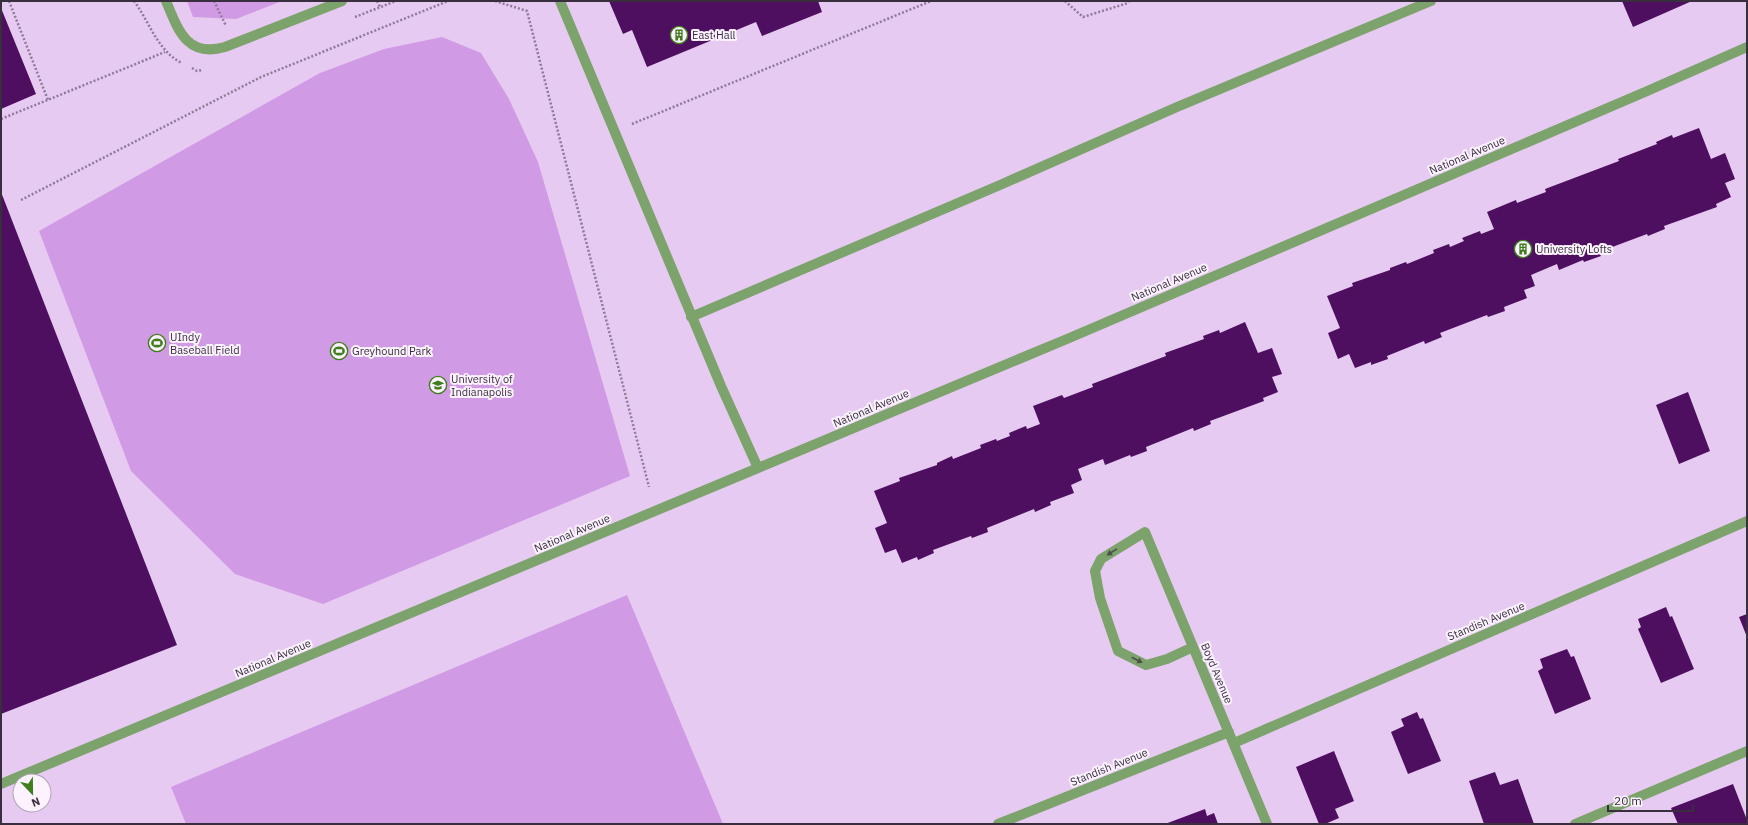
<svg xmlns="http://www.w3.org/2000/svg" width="1748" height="825" font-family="'IBM Plex Sans',sans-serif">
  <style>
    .green { fill: #d09be4 }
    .building { fill: #4e0f60 }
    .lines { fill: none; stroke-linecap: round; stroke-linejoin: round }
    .path { stroke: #8e7b96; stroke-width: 2.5; stroke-dasharray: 2 2; stroke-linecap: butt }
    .minor { stroke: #7da36c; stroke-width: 10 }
    .oneway { fill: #4d514b }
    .labels { text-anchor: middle; stroke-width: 4; stroke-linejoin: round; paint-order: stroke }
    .poi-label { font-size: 11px; fill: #392e3d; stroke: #fcf3ff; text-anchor: start }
    .street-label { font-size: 11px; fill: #392e3d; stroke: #fcf3ff }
  </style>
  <rect width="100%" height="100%" fill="#e6caf1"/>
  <!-- green -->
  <path class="green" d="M 187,1 L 282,1 L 236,19 L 193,17 Z
    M 442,37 L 481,53 L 509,99 L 538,162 L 630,476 L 323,604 L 235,574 L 131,471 L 39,231 L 320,73 L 384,49 Z
    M 627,595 L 723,824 L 186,824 L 171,787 Z"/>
  <!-- building -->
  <path class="building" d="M 609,1 L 818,1 L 822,12 L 762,36 L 756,22 L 647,67 L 632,30 L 623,34 Z
    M 1622,1 L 1692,1 L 1633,27 Z
    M 1,8 L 36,94 L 1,109 Z
    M 1699,128 L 1711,159 L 1725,153 L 1735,179 L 1725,183 L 1731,197 L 1716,204 L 1717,207 L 1664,226 L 1665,229 L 1648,236 L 1647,234 L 1599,252 L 1601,256 L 1584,262 L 1583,260 L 1559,270 L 1557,264 L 1531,275 L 1535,286 L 1524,290 L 1527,298 L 1504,307 L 1505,311 L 1488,317 L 1487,315 L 1440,333 L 1442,337 L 1425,344 L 1424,341 L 1387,356 L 1388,359 L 1371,365 L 1371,362 L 1355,368 L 1349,354 L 1338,359 L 1328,333 L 1340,328 L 1327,296 L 1353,286 L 1352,283 L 1390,270 L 1390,268 L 1406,262 L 1407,264 L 1434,253 L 1433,250 L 1449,244 L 1450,247 L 1464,241 L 1462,238 L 1480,231 L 1481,234 L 1494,229 L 1487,212 L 1516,200 L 1517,203 L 1546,192 L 1545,189 L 1619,161 L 1618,159 L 1657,144 L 1656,142 L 1672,135 L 1673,138 Z
    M 1,192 L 177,645 L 1,714 Z
    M 1245,322 L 1258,353 L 1272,348 L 1282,374 L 1272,377 L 1278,392 L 1263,398 L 1264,401 L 1210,421 L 1211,424 L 1194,431 L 1193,428 L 1146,447 L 1147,451 L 1131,457 L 1130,455 L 1105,465 L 1103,459 L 1078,469 L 1082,480 L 1071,485 L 1074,493 L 1050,502 L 1051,505 L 1035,512 L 1034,509 L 987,528 L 988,532 L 972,538 L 971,536 L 933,550 L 934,553 L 918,560 L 917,557 L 902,563 L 896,549 L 885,553 L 875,528 L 887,523 L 874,491 L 900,481 L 899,478 L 937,465 L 937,463 L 952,456 L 953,459 L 981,448 L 980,445 L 996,439 L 997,441 L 1010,436 L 1009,433 L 1026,426 L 1027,429 L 1040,424 L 1033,406 L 1062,395 L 1064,398 L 1093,387 L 1092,384 L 1166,356 L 1165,353 L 1204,339 L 1203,336 L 1219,330 L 1220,333 Z
    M 1688,392 L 1710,451 L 1679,464 L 1656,405 Z
    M 1666,607 L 1670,617 L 1672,616 L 1694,669 L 1661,683 L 1638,629 L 1641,627 L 1638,619 Z
    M 1747,614 L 1747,637 L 1739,617 Z
    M 1567,649 L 1571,657 L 1574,656 L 1591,699 L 1555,714 L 1538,671 L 1543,668 L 1540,659 Z
    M 1417,712 L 1420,719 L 1423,718 L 1441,761 L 1408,774 L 1391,732 L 1404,726 L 1401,719 Z
    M 1334,751 L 1354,801 L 1335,809 L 1339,818 L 1325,824 L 1319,824 L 1296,767 Z
    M 1495,772 L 1500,785 L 1518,779 L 1534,824 L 1484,824 L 1469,781 Z
    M 1733,784 L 1747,820 L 1747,824 L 1678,824 L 1671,808 Z
    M 1205,809 L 1207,816 L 1214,813 L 1218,824 L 1165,824 Z"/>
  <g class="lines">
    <!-- path -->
    <path class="path" d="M 9,1 L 48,100
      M 134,1 C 149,21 158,52 182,63
      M 214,1 L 226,26
      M 377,1 L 380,7
      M 495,1 L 527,11 L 649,487
      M 1065,1 L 1083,17 L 1128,3 L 1129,1
      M 355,17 L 396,1
      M 192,68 L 197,71 L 202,70
      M 1,119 L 165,52
      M 632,124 L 931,1
      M 21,200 L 261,77 L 448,1"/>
    <!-- minor -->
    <path class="minor" d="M 166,1 C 178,30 187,58 225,47 L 342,1
      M 560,1 L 721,386 L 758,468
      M 691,317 L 1000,185 L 1177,107 L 1431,1
      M 1193,647 L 1167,659 L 1146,665 L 1118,651 L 1100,598 L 1095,571 L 1101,559 L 1145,532 L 1267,824
      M 1234,743 L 1747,521
      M 1,784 L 1067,339 L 1645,92 L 1747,47
      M 998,824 L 1229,732
      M 1575,824 L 1747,751"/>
  </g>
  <!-- one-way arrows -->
  <defs><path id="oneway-solid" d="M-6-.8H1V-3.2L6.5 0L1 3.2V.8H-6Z"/></defs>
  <g class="oneway">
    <use href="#oneway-solid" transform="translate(1112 552) rotate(148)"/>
    <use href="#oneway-solid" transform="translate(1137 660) rotate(27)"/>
  </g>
  <!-- icons -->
  <defs>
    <symbol id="building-ring" viewBox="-11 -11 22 22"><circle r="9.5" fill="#fcf3ff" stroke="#3f7e1b" stroke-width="1.5"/><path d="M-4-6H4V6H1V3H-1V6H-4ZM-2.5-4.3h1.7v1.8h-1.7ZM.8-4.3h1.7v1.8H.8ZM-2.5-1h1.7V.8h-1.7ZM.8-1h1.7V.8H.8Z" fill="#3f7e1b"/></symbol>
    <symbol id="stadium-ring" viewBox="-11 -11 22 22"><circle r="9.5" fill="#fcf3ff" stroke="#3f7e1b" stroke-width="1.5"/><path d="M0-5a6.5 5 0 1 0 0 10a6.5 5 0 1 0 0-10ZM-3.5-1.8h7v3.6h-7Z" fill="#3f7e1b"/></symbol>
    <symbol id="university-ring" viewBox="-11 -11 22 22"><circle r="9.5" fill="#fcf3ff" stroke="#3f7e1b" stroke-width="1.5"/><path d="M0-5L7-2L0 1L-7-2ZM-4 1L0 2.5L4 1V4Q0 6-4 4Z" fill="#3f7e1b"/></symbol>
  </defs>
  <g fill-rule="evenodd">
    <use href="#building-ring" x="669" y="25" width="20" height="20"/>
    <use href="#building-ring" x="1513" y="239" width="20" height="20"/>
    <use href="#stadium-ring" x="147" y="333" width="20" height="20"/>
    <use href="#stadium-ring" x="329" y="341" width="20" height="20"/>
    <use href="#university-ring" x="428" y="375" width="20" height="20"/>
  </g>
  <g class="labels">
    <!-- poi labels -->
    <g class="poi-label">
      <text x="692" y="39">East Hall</text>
      <text x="1536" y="253">University Lofts</text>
      <text x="170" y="341">UIndy<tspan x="170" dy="13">Baseball Field</tspan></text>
      <text x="352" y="355">Greyhound Park</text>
      <text x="451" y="383">University of<tspan x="451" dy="13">Indianapolis</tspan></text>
    </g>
    <!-- street labels -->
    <g class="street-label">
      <text transform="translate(1467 155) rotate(-23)" y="4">National Avenue</text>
      <text transform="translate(1169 282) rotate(-23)" y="4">National Avenue</text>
      <text transform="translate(871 408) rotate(-23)" y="4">National Avenue</text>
      <text transform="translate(572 533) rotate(-23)" y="4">National Avenue</text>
      <text transform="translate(1486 621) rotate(-23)" y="4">Standish Avenue</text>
      <text transform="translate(273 658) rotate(-23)" y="4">National Avenue</text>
      <text transform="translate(1217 673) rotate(67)" y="4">Boyd Avenue</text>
      <text transform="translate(1109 767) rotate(-22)" y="4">Standish Avenue</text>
    </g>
  </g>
  <!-- border -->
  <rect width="1748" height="825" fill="none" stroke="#392e3d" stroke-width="4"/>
  <!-- north arrow -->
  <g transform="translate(32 793) rotate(158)"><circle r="19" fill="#fcf3ff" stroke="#aea4b1"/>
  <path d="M0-3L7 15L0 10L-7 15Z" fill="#3f7e1b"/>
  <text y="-6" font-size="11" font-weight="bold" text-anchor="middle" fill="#392e3d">N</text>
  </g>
  <!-- scale -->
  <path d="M1608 805v6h85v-6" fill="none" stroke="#392e3d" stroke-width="2"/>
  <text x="1614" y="805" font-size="12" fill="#392e3d" stroke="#fcf3ff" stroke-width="3" paint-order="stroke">20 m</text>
</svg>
